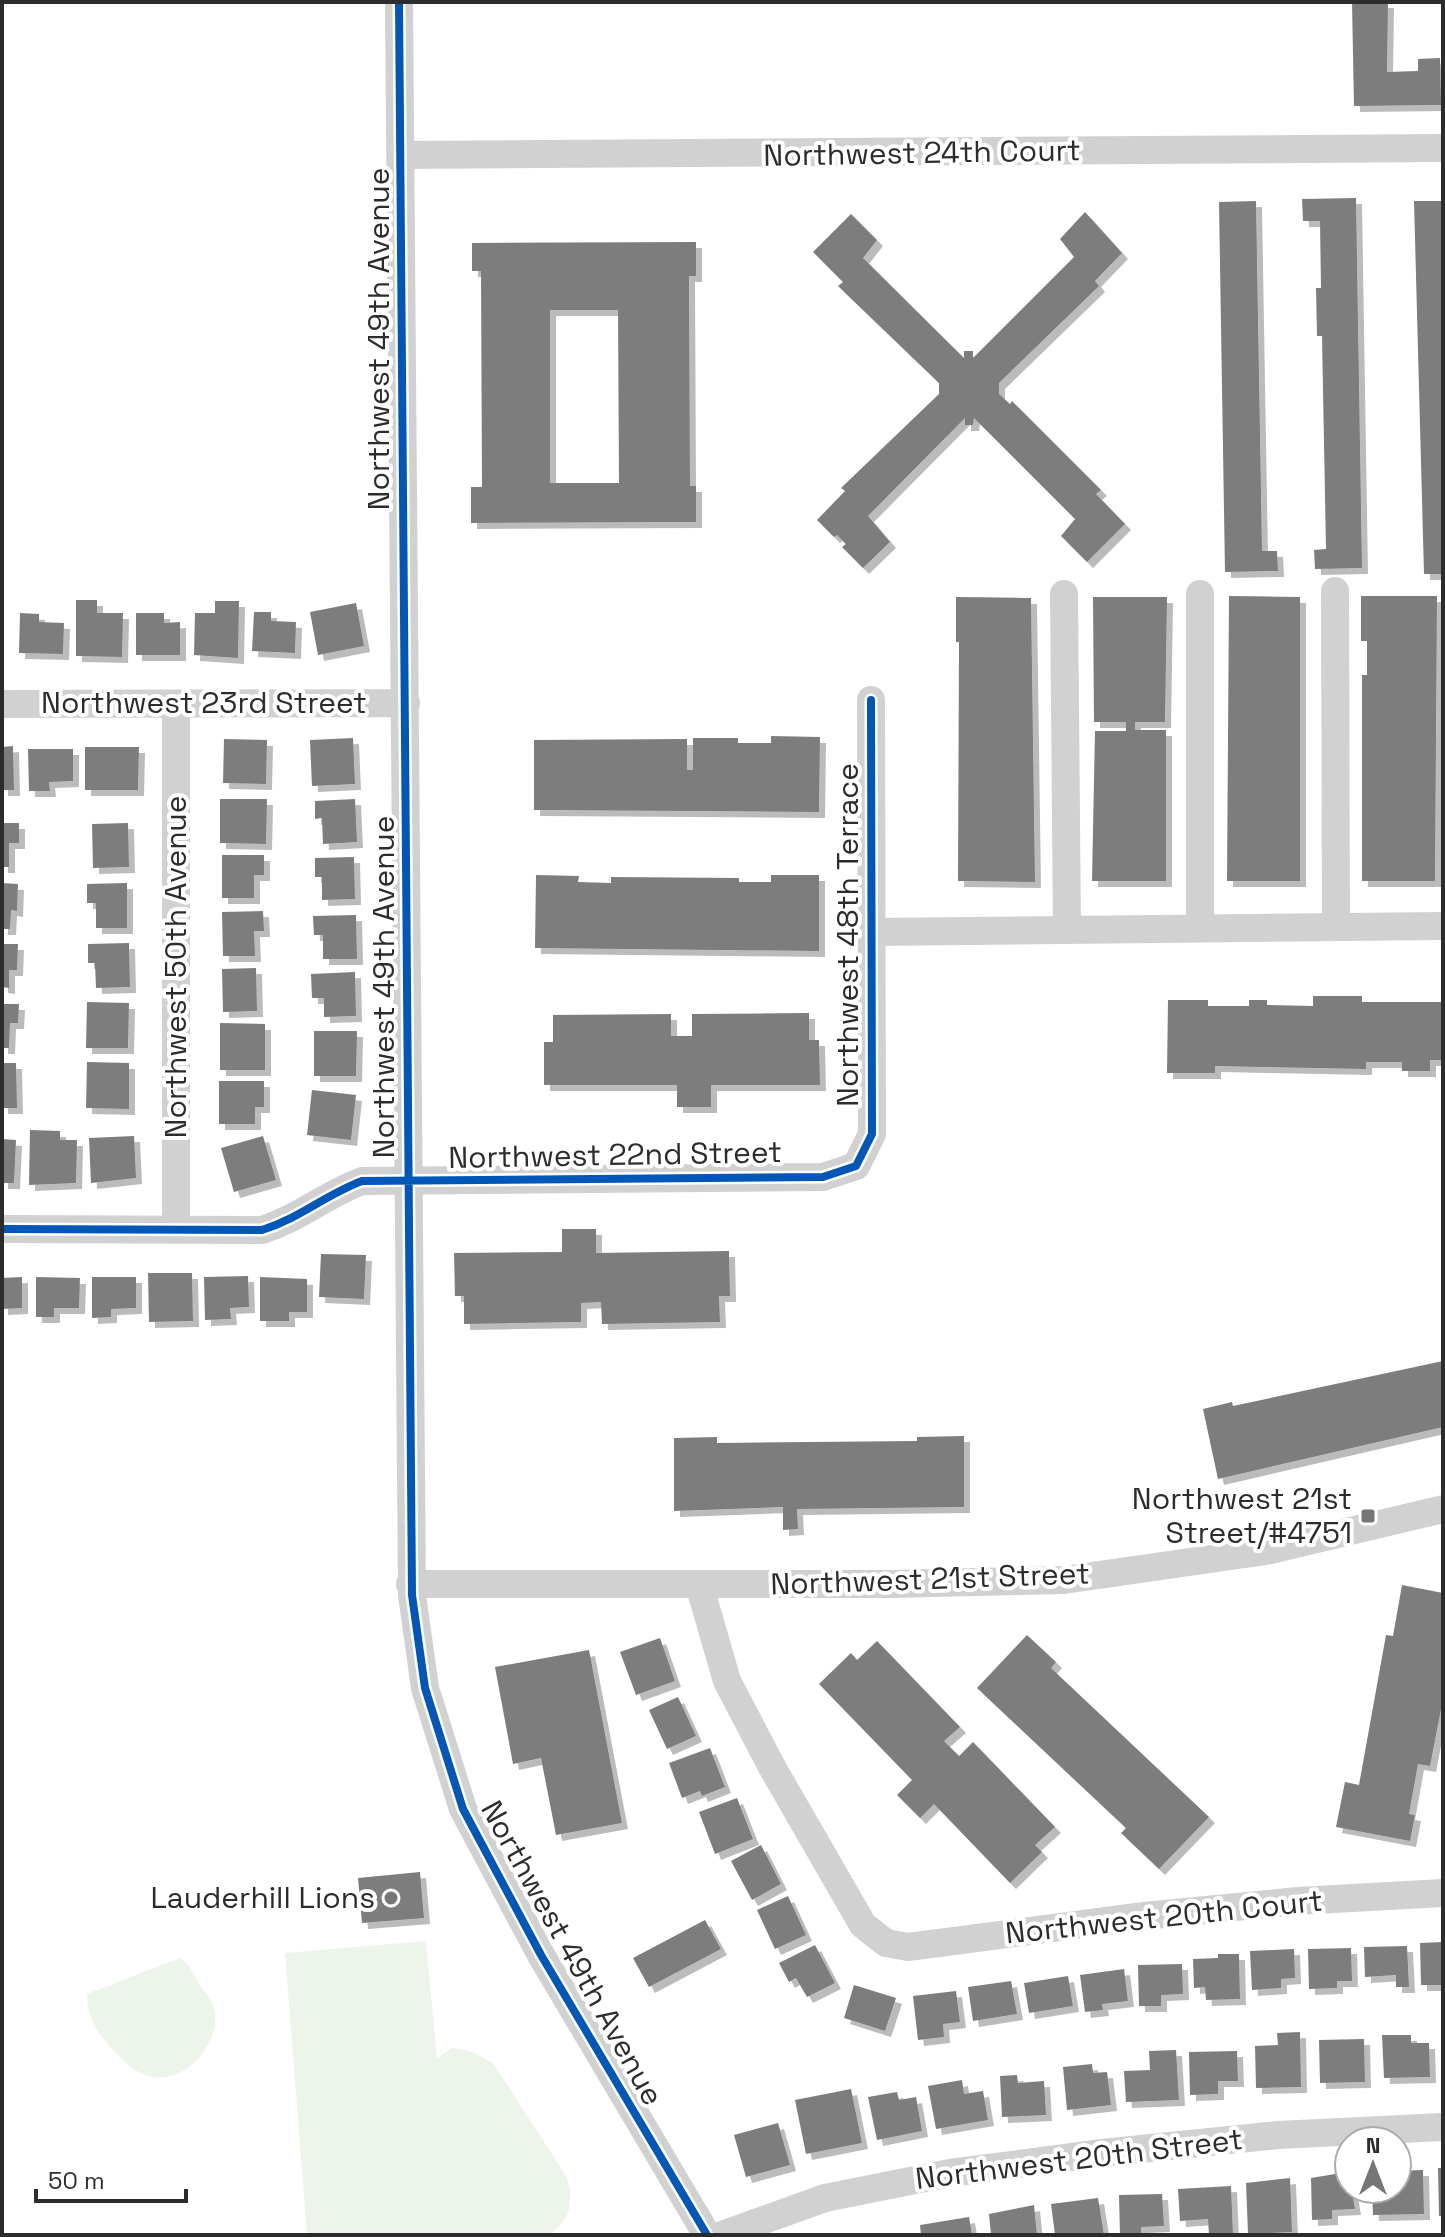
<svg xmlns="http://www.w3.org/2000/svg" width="1445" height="2237" font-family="'Space Grotesk',sans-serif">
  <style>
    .green { fill: #edf4ea }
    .building { fill: #7d7d7d; fill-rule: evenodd; filter: url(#shadow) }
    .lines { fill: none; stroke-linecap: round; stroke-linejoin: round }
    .minor { stroke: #d1d1d1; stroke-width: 28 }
    .cycleway-casing { stroke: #fff; stroke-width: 13 }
    .cycleway { stroke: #0057b8; stroke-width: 8 }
    .poi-dot { fill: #767676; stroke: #fff; stroke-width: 3 }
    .labels { text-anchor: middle; stroke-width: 8; stroke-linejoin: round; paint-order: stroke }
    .street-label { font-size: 30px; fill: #2c2c2c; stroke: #fff }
    .poi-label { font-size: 30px; fill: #2c2c2c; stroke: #fff; text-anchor: end }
  </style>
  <defs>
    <filter id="shadow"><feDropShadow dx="6" dy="6" stdDeviation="0" flood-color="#0004"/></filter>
  </defs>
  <rect width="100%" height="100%" fill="#fff"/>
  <!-- green -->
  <path class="green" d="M 426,1941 L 437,2058 L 452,2048 L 470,2051 L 493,2063 L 566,2176 C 575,2199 571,2222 548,2235 L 307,2235 L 285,1953 Z
    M 180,1958 C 191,1965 192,1972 198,1982 C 203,1991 212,1999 214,2008 C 223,2041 186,2084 152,2077 C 136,2074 123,2061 112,2049 C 97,2032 87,2018 87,1994 Z"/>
  <!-- building -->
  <path class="building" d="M 1352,2 L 1388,2 L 1387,72 L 1418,71 L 1418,59 L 1440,58 L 1441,105 L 1354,106 Z
    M 1356,198 L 1362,568 L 1315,569 L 1314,550 L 1326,549 L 1322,336 L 1317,336 L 1316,288 L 1321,288 L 1320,221 L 1303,221 L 1302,199 Z
    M 1256,201 L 1262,551 L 1277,551 L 1278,571 L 1225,572 L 1219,202 Z
    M 1414,201 L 1443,201 L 1443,574 L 1424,574 Z
    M 1085,212 L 1122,253 L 1095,281 L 1099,286 L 999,383 L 999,394 L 1010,404 L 1012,401 L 1101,490 L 1096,494 L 1125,524 L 1087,562 L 1061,536 L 1075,519 L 974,418 L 973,425 L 965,425 L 965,418 L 868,516 L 890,542 L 863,568 L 842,547 L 846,544 L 837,535 L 834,537 L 817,520 L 845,491 L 841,488 L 939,394 L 939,383 L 838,286 L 843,282 L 813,252 L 851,214 L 877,240 L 863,258 L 964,358 L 964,351 L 973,351 L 973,358 L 1074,257 L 1060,239 Z
    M 696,242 L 696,276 L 689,276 L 690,486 L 696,486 L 696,522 L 471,523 L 471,487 L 482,487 L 481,271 L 472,271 L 472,243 ZM 550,310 L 618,310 L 619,483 L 550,483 Z
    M 1229,596 L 1300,597 L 1300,881 L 1227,881 Z
    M 1361,596 L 1437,596 L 1435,881 L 1362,881 L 1362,675 L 1367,675 L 1367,641 L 1361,641 Z
    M 956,597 L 1031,598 L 1035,882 L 958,881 L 959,642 L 956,642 Z
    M 1093,597 L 1167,597 L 1165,722 L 1135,722 L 1135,730 L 1166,730 L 1166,881 L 1092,881 L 1095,731 L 1126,731 L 1126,722 L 1094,722 Z
    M 76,600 L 97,600 L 97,613 L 123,613 L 122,657 L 76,656 Z
    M 215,601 L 239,601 L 238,658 L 194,655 L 195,613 L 215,613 Z
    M 356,603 L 364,646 L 318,655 L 310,612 Z
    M 254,612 L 271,612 L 271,621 L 296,622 L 295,653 L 252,651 Z
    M 20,613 L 39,614 L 39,622 L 64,623 L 63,654 L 19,653 Z
    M 136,613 L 164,613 L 164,623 L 180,622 L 180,655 L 136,655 Z
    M 771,736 L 820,737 L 819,812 L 534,810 L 534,740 L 687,739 L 687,770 L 693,770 L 693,738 L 738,738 L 738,743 L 771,743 Z
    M 353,738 L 355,784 L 312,786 L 310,740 Z
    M 224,739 L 267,740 L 266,784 L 223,783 Z
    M 13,746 L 14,790 L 2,790 L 2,747 Z
    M 85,747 L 139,747 L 138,790 L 85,790 Z
    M 28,749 L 73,749 L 73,781 L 49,782 L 50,791 L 29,791 Z
    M 220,799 L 267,799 L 266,844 L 220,843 Z
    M 355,799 L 357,842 L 323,844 L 322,818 L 315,819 L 315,801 Z
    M 2,823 L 19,823 L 19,843 L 9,843 L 9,867 L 2,867 Z
    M 128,823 L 129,867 L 93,868 L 92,824 Z
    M 222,855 L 264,855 L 264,875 L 254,875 L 254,898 L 222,898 Z
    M 354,857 L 355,899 L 322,900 L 322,877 L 315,877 L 315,858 Z
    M 536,875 L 579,876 L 578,882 L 611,883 L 611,877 L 739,878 L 739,882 L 771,882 L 771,875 L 819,875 L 819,951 L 535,948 Z
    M 2,883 L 18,884 L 17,911 L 11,910 L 10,929 L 2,929 Z
    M 127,883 L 127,928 L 96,928 L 96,903 L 87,903 L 87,884 Z
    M 263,911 L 264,931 L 254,931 L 255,956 L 223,956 L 222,912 Z
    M 356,915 L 357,959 L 323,959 L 323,935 L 314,935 L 313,916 Z
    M 129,943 L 130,987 L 96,988 L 95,963 L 88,963 L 88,944 Z
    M 2,944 L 18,944 L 17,970 L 9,970 L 9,988 L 2,987 Z
    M 256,968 L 257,1011 L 223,1012 L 222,969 Z
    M 355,972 L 356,1016 L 324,1017 L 324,998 L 312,998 L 311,974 Z
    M 1313,996 L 1362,996 L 1362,1002 L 1443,1002 L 1443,1060 L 1430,1060 L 1430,1071 L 1402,1071 L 1402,1062 L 1366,1062 L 1366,1069 L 1215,1066 L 1215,1073 L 1167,1073 L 1168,1000 L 1208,1000 L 1208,1006 L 1249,1006 L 1249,1000 L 1267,1000 L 1267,1005 L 1313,1006 Z
    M 87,1002 L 129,1003 L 128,1048 L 86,1048 Z
    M 2,1004 L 19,1004 L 18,1023 L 10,1023 L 9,1048 L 2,1048 Z
    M 809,1013 L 809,1040 L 819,1040 L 820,1085 L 711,1085 L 711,1107 L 677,1107 L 677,1085 L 544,1085 L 544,1042 L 553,1042 L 553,1015 L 671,1014 L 671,1036 L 692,1036 L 692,1014 Z
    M 220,1023 L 265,1024 L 265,1070 L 220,1070 Z
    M 314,1031 L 357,1031 L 356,1076 L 314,1076 Z
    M 87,1062 L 129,1063 L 129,1109 L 86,1108 Z
    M 2,1063 L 16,1063 L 17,1108 L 2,1108 Z
    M 219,1081 L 264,1081 L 264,1107 L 255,1107 L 255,1124 L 219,1124 Z
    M 312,1090 L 356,1095 L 351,1140 L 307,1135 Z
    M 30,1130 L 60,1131 L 60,1140 L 77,1140 L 76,1183 L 29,1185 Z
    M 134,1136 L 136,1178 L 91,1183 L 89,1138 Z
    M 263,1136 L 276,1180 L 234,1192 L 221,1148 Z
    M 2,1139 L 16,1140 L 14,1183 L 2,1183 Z
    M 562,1229 L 596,1229 L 596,1253 L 729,1251 L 730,1296 L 719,1296 L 720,1322 L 602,1324 L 601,1302 L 581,1303 L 581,1322 L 464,1324 L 464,1296 L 455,1296 L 454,1253 L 562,1252 Z
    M 321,1254 L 366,1255 L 364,1299 L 319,1297 Z
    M 148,1273 L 192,1273 L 193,1321 L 149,1322 Z
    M 248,1276 L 249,1307 L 230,1308 L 231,1319 L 205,1320 L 204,1277 Z
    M 22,1277 L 22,1308 L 2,1309 L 2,1278 Z
    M 36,1277 L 80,1278 L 79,1308 L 54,1308 L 54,1317 L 36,1317 Z
    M 92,1277 L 136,1277 L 136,1308 L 111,1309 L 111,1317 L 92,1318 Z
    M 260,1277 L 307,1279 L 307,1312 L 289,1312 L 289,1321 L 260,1321 Z
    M 1443,1361 L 1443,1427 L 1218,1479 L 1203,1409 L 1232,1402 L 1233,1406 Z
    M 964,1436 L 964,1507 L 797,1509 L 798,1529 L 783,1530 L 783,1507 L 674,1511 L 674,1438 L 717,1437 L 717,1443 L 917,1441 L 917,1437 Z
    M 1402,1585 L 1443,1593 L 1443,1699 L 1430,1766 L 1418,1764 L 1409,1814 L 1415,1815 L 1410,1841 L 1336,1827 L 1345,1782 L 1359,1785 L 1386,1635 L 1393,1636 Z
    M 1027,1635 L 1056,1662 L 1051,1668 L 1209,1817 L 1159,1869 L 1121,1833 L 1126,1828 L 977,1688 Z
    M 660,1638 L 675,1681 L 636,1695 L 620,1652 Z
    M 877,1641 L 960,1727 L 944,1741 L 959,1756 L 973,1742 L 1055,1827 L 1035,1845 L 1042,1852 L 1010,1883 L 934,1804 L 920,1818 L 897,1795 L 912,1780 L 819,1684 L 851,1653 L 857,1660 Z
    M 589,1650 L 622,1823 L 556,1835 L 541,1758 L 513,1764 L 495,1667 Z
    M 678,1697 L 696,1736 L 667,1749 L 649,1710 Z
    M 710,1748 L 725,1787 L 702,1796 L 700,1791 L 682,1798 L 669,1763 Z
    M 737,1798 L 753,1839 L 715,1854 L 699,1812 Z
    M 761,1845 L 781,1884 L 752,1900 L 731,1861 Z
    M 420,1872 L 424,1918 L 362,1923 L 358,1878 Z
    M 788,1896 L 806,1935 L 775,1949 L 757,1910 Z
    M 705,1920 L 721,1949 L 649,1987 L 633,1958 Z
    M 1443,1942 L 1443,1985 L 1421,1985 L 1420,1943 Z
    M 815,1945 L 835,1983 L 807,1997 L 796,1978 L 789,1982 L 779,1963 Z
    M 1407,1946 L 1409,1987 L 1396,1987 L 1396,1975 L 1365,1977 L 1364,1947 Z
    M 1351,1948 L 1352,1981 L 1337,1981 L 1337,1988 L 1309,1989 L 1308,1949 Z
    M 1294,1949 L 1295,1978 L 1281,1979 L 1281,1988 L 1252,1990 L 1250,1951 Z
    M 1218,1954 L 1239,1954 L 1240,1999 L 1206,2000 L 1205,1987 L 1194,1988 L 1193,1959 L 1218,1958 Z
    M 1182,1964 L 1183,1994 L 1161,1995 L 1161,2006 L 1139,2006 L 1138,1965 Z
    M 1124,1969 L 1128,2001 L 1102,2004 L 1103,2010 L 1085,2012 L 1080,1975 Z
    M 1068,1976 L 1073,2006 L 1029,2013 L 1024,1983 Z
    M 1011,1981 L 1017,2014 L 973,2021 L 968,1987 Z
    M 854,1985 L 896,1998 L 885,2031 L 844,2018 Z
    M 956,1991 L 960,2022 L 943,2024 L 944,2037 L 918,2040 L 913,1996 Z
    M 1300,2032 L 1301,2087 L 1256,2088 L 1255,2046 L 1278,2045 L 1277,2033 Z
    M 1382,2035 L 1411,2035 L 1411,2043 L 1429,2043 L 1430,2077 L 1384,2078 Z
    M 1364,2039 L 1365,2082 L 1320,2083 L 1319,2040 Z
    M 1176,2050 L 1179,2100 L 1126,2102 L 1124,2071 L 1150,2070 L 1149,2051 Z
    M 1237,2051 L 1238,2081 L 1218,2081 L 1218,2094 L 1190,2095 L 1189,2052 Z
    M 1092,2064 L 1093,2073 L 1107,2072 L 1111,2105 L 1067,2110 L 1063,2067 Z
    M 1017,2075 L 1018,2083 L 1044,2081 L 1046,2115 L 1002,2117 L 1000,2076 Z
    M 962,2080 L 964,2094 L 983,2091 L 988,2120 L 936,2129 L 928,2086 Z
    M 851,2089 L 862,2143 L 806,2154 L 795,2100 Z
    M 897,2092 L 899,2100 L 916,2097 L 922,2131 L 877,2140 L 868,2097 Z
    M 778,2123 L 790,2165 L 746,2177 L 734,2135 Z
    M 1438,2168 L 1443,2168 L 1443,2216 L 1439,2216 Z
    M 1423,2170 L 1424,2214 L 1373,2215 L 1372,2189 L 1397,2189 L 1397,2171 Z
    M 1335,2174 L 1349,2174 L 1355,2209 L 1332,2210 L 1332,2219 L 1312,2220 L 1311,2178 Z
    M 1290,2178 L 1292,2232 L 1248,2234 L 1246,2183 Z
    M 1231,2186 L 1233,2235 L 1209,2235 L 1208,2219 L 1180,2221 L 1178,2189 Z
    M 1162,2194 L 1164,2226 L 1141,2227 L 1141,2235 L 1120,2235 L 1119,2195 Z
    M 1098,2198 L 1104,2235 L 1055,2235 L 1051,2204 Z
    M 1034,2205 L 1037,2235 L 991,2235 L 989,2214 Z
    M 969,2217 L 972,2235 L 921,2235 L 920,2225 Z"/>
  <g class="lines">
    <!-- minor -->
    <path class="minor" d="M 399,2 L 412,1595 L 425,1688 L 463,1809 L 541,1955 L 707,2235
      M 401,155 L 1443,148
      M 1335,591 L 1336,926
      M 1064,594 L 1067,930
      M 1200,594 L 1200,928
      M 2,704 L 406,703
      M 176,704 L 176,1230
      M 872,932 L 1443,926
      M 2,1229 L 262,1230 C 300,1218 325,1195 362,1181 L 823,1177 L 856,1166 L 872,1134 L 871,700
      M 410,1584 L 891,1584 L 1064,1580 L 1266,1551 L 1443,1509
      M 699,1584 L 727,1681 L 772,1767 L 863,1925 L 886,1943 L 908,1947 L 1144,1916 L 1298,1901 L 1443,1893
      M 722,2235 L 825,2198 L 950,2173 L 1102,2153 L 1278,2135 L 1443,2127"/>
    <defs>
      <path id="cycleway" d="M 399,2 L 412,1595 L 425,1688 L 463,1809 L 541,1955 L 707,2235
        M 2,1229 L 262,1230 C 300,1218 325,1195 362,1181 L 823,1177 L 856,1166 L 872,1134 L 871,700"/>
    </defs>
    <!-- cycleway casing -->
    <use href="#cycleway" class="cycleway-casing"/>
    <!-- cycleway -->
    <use href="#cycleway" class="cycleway"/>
  </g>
  <!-- markers -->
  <g class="poi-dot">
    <rect x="1360" y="1508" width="16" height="16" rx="4"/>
    <circle cx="391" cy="1898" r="8"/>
  </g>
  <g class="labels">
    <!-- street labels -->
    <g class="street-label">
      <text transform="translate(922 153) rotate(-1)" y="10">Northwest 24th Court</text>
      <text transform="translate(379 339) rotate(-90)" y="10">Northwest 49th Avenue</text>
      <text x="204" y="713">Northwest 23rd Street</text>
      <text transform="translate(848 935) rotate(-90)" y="10">Northwest 48th Terrace</text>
      <text transform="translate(176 967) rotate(-90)" y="10">Northwest 50th Avenue</text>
      <text transform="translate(384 987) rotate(-90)" y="10">Northwest 49th Avenue</text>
      <text transform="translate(615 1155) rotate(-1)" y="10">Northwest 22nd Street</text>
      <text transform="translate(930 1579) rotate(-2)" y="10">Northwest 21st Street</text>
      <text transform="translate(1164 1917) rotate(-6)" y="10">Northwest 20th Court</text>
      <text transform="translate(572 1953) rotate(61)" y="10">Northwest 49th Avenue</text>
      <text transform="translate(1079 2159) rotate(-7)" y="10">Northwest 20th Street</text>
    </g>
    <!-- poi labels -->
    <g class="poi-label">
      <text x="1352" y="1509">Northwest 21st<tspan x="1352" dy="34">Street/#4751</tspan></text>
      <text x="375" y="1908">Lauderhill Lions</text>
    </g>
  </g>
  <!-- border -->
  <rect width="1445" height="2237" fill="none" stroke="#2c2c2c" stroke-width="8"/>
  <!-- north arrow -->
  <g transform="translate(1373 2165)"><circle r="38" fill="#ffffff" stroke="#ababab" stroke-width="2"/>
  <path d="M0-6L14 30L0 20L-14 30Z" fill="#767676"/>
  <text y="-12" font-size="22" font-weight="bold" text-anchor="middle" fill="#2c2c2c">N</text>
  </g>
  <!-- scale -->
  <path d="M36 2189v12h150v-12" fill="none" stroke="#2c2c2c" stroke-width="4"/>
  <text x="48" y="2189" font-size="24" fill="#2c2c2c" stroke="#ffffff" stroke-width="6" paint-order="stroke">50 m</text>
</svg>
